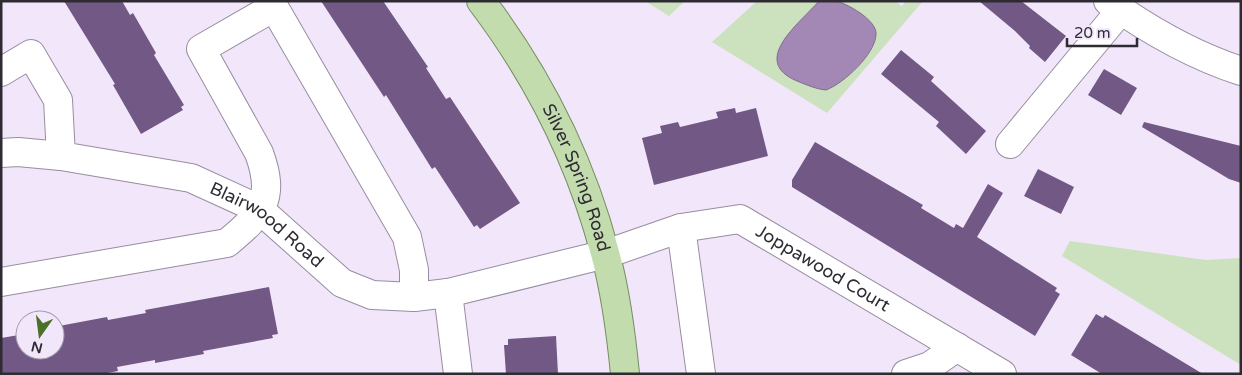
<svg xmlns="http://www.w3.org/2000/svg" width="1242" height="375" font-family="'Varela Round',sans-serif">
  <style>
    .green { fill: #cce1be }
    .water { fill: #a388b6; stroke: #806c8f }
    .building { fill: #725884 }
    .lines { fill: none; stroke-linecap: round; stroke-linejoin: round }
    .minor-casing { stroke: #988da0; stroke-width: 30 }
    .major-casing { stroke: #748e60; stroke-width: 30 }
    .minor { stroke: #fff; stroke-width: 28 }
    .major { stroke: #c2dcae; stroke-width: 28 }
    .labels { text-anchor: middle; stroke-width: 5; stroke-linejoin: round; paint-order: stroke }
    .street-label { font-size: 18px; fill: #2f2b33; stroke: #f2e6fb }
  </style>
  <rect width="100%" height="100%" fill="#f2e6fb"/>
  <!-- green -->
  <path class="green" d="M 645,1 L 685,1 L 669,16 Z
    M 757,1 L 895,1 L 902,6 L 906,1 L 923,1 L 827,113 L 712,42 Z
    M 1070,241 L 1206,260 L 1241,258 L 1241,365 L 1062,256 Z"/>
  <!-- water -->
  <path class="water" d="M 819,1 C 824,1 830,1 835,1 C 847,3 876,20 876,33 C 877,53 843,84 826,90 C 816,89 807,85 797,81 C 749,61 800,23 819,1 Z"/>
  <!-- building -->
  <path class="building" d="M 64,1 L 122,1 L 130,15 L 133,13 L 156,53 L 154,55 L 184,105 L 181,107 L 183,110 L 141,134 L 113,85 L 115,84 Z
    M 321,1 L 383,1 L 428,67 L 426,68 L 446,99 L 450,97 L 520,203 L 480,229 L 477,225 L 474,227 L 435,167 L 432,169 L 386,95 L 384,97 Z
    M 979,1 L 1021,1 L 1066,36 L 1045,62 L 1029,48 L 1030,46 L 1015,31 Z
    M 901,50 L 934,77 L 931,81 L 986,131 L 966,154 L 936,126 L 939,122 L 881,74 Z
    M 1104,69 L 1137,88 L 1121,115 L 1088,95 Z
    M 735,108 L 736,113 L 756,108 L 768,156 L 654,185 L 642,138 L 662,133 L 660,126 L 678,122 L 680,127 L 718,118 L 716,112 Z
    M 1144,122 L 1241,146 L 1241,183 L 1229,179 L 1142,127 Z
    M 815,142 L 923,205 L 921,208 L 954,228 L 956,224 L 963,228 L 988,184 L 1003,193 L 977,237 L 1057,288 L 1055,291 L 1060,294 L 1035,336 L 792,187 L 792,180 Z
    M 1038,169 L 1074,187 L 1061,214 L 1024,196 Z
    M 269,287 L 278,334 L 272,335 L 273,338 L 203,351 L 204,354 L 155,363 L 155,360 L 117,367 L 118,371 L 102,374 L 1,374 L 1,338 L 25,334 L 25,350 L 55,350 L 55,328 L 59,326 L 107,317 L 108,320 L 146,313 L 145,310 Z
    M 1096,314 L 1103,318 L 1105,315 L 1203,374 L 1102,374 L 1071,355 Z
    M 556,336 L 558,374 L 506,374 L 504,345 L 508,345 L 508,339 Z"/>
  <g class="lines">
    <defs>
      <g id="minor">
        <path d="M 1108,1 C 1150,31 1192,55 1241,71"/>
        <path id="s1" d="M 1,72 L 31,54 L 58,100 L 61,156 L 191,178 L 259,209 L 342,283 L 372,295 L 414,297 L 448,293 L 606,254 L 681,228 L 740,219 L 1002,374"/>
        <path d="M 1010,144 L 1121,10"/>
        <path d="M 1,153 L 18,152 L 61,156"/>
        <path d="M 681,228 L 701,374"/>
        <path d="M 1,282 L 227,243 C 262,214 276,199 259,153 L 201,49 L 274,7 L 407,237 L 414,270 L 414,297"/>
        <path d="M 448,293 L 458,374"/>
        <path d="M 906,374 L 930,366 L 957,347"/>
      </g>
      <g id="major">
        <path id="s2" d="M 481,1 C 538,76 581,162 605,253 C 616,293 621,333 625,374"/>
      </g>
    </defs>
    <!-- minor casing -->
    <use href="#minor" class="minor-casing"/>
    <!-- major casing -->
    <use href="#major" class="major-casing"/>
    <!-- minor -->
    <use href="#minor" class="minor"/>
    <!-- major -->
    <use href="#major" class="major"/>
  </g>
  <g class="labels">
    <!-- street labels -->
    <g class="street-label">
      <text dy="6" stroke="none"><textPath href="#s2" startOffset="202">Silver Spring Road</textPath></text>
      <text dy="6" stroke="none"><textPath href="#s1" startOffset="366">Blairwood Road</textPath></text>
      <text dy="6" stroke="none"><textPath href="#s1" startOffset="969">Joppawood Court</textPath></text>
    </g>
  </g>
  <!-- border -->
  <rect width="1242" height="375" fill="none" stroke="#2f2b33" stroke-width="5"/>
  <!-- north arrow -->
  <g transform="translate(40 335) rotate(194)"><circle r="24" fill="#f2e6fb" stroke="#a49bab"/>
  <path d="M0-4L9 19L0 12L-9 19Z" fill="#4a7029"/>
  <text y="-8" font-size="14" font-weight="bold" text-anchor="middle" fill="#2f2b33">N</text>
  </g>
  <!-- scale -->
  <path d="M1067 38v8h70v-8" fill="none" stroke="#2f2b33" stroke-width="2.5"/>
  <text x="1074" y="38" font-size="15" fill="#2f2b33" stroke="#f2e6fb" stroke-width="4" paint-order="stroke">20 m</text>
</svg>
